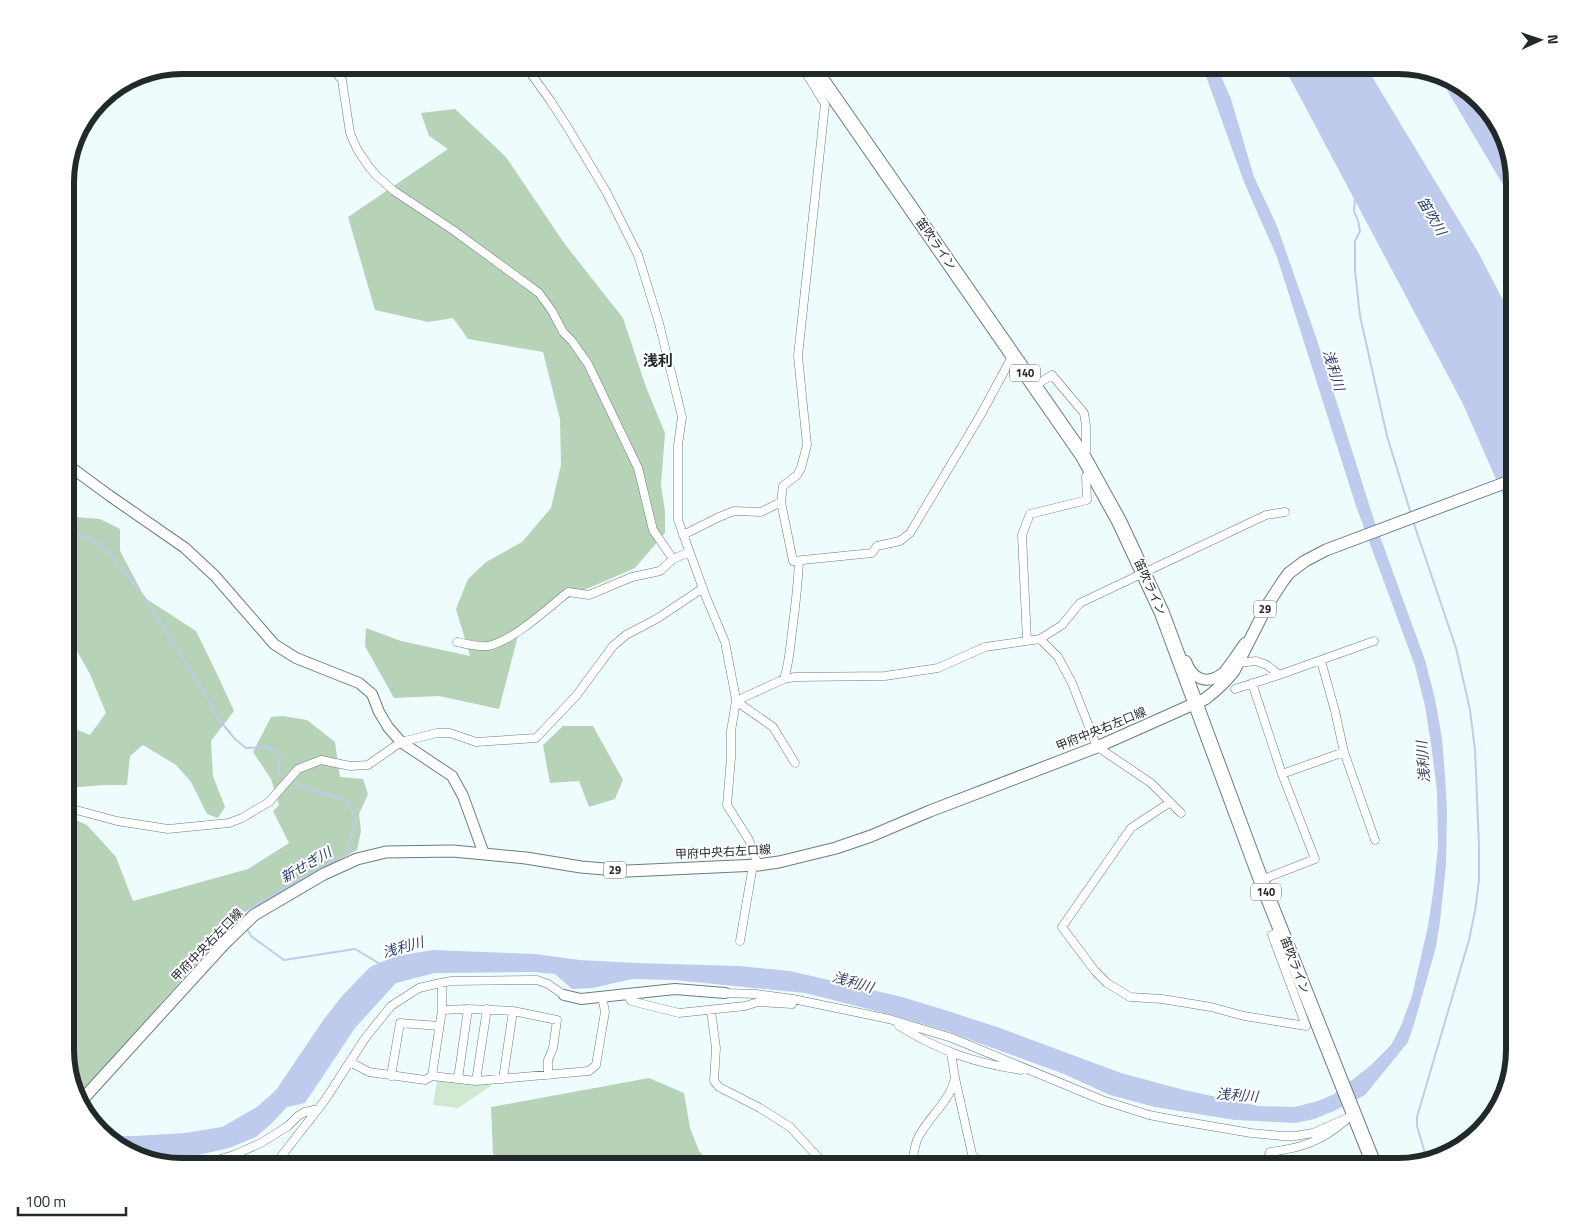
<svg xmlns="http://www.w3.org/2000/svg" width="1580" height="1232" font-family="'Titillium Web','Noto Sans JP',sans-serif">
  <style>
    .green { fill: #cfead1 }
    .forest { fill: #b6d3b8 }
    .water { fill: #becbec }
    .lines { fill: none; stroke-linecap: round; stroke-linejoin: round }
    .stream { stroke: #becbec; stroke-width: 2 }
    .street-casing { stroke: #6a7d80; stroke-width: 9 }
    .secondary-casing { stroke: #6a7d80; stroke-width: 12 }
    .primary-casing { stroke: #6a7d80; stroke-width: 13 }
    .highway-casing { stroke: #6a7d80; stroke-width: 16 }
    .street { stroke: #fff; stroke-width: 8 }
    .secondary { stroke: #fff; stroke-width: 10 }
    .primary { stroke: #fff; stroke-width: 11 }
    .highway { stroke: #fff; stroke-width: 14 }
    .labels { text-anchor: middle; stroke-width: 4; stroke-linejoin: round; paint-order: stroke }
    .shield { fill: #fff; stroke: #64696a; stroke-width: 1 }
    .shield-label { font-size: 11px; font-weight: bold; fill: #21292a }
    .street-label { font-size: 12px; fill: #21292a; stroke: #fff }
    .water-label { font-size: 14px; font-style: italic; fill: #30406c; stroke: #fff }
    .quarter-label { font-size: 15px; font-weight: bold; fill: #21292a; stroke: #fff }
    .rim { fill: none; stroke: #21292a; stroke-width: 6 }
  </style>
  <rect width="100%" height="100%" fill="#effcfe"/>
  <!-- green -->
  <path class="green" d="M 437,1079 L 491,1083 L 491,1086 L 458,1108 L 433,1105 Z"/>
  <!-- forest -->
  <path class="forest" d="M 455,109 L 506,157 L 564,243 L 623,318 L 646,387 L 665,433 L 661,485 L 665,511 L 665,533 L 635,568 L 582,591 L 521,624 L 499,709 L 439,696 L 394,698 L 365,646 L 366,628 L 401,641 L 470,656 L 456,609 L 468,579 L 486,562 L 522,542 L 551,508 L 561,465 L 560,419 L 543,352 L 468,339 L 453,318 L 428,322 L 375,310 L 348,217 L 448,149 L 429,136 L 421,113 Z
    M 65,512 L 76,517 L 100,519 L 120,529 L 120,551 L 145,598 L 196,631 L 218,676 L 234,711 L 211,741 L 213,776 L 225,807 L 218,818 L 207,814 L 191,782 L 176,765 L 143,745 L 130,756 L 127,785 L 105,785 L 65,788 L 65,725 L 90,735 L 106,713 L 90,674 L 65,630 Z
    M 283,716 L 307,720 L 335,742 L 340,777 L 363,779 L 368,794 L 359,814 L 361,831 L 357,850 L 231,920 L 210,948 L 76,1099 L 65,1057 L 65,815 L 87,825 L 116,857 L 133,901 L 248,869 L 289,843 L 273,811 L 279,805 L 271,779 L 253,752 L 271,717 Z
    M 563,726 L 593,726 L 623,780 L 615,799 L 589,807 L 579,781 L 550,783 L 543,745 Z
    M 649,1078 L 684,1093 L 690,1128 L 699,1151 L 714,1167 L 509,1167 L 493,1154 L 491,1107 Z"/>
  <!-- water -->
  <path class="water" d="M 1202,65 L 1216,65 L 1231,99 L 1254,177 L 1277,226 L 1317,340 L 1374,520 L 1425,660 L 1435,699 L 1442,738 L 1445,775 L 1447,811 L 1446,865 L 1440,921 L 1436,947 L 1414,1024 L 1408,1042 L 1365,1095 L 1334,1111 L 1314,1119 L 1296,1123 L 1235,1120 L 1155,1107 L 1110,1095 L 1064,1074 L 946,1031 L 892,1015 L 805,993 L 674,980 L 632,979 L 593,988 L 572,989 L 555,974 L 534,972 L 435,973 L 396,983 L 355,1028 L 305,1103 L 287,1107 L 270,1125 L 256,1137 L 229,1148 L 185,1158 L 160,1159 L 111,1143 L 105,1136 L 134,1136 L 185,1133 L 222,1127 L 257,1107 L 276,1090 L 324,1019 L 343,995 L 370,967 L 396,956 L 433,950 L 535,954 L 580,960 L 636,963 L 739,966 L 790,971 L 902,997 L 951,1012 L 1000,1028 L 1121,1073 L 1184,1090 L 1258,1106 L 1295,1107 L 1318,1101 L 1334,1094 L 1370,1066 L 1391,1045 L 1401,1026 L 1412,996 L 1428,926 L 1434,886 L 1438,846 L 1437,791 L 1431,744 L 1425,706 L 1415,666 L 1356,506 L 1277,257 L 1244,182 Z
    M 1283,65 L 1365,65 L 1478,252 L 1515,323 L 1515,522 L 1462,402 Z
    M 1441,80 L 1469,89 L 1481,103 L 1508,154 L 1515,182 L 1515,205 Z"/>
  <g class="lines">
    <!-- stream -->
    <path class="stream" d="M 1355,198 L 1354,211 L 1358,221 L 1360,231 L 1355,241 L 1355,271 L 1360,316 L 1387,436 L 1411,514
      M 65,517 L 71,533 L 93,540 L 110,554 L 145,598 L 205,694 L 216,716 L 235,739 L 246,748 L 269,747 L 280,757 L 278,773 L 286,778
      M 1413,521 L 1456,648 L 1470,710 L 1475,750 L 1479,846 L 1479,880 L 1475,911 L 1469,940 L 1417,1117 L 1417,1126 L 1427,1160
      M 242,921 L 238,915 L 347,853 L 356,819 L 347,801 L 300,786 L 290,780
      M 247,929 L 251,936 L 284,960 L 355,949 L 380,964"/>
    <defs>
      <path id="street" d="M 279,65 L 292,68 L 331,67 L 342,80 L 350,133 L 357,149 L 369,167 L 377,176 L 394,191 L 453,230 L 539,293 L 552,311 L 563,332 L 572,341 L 588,364 L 638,468 L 653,530 L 673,559
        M 523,65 L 529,71 L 550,100 L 568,128 L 607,193 L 638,255 L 659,323 L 682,417 L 678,445 L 678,520 L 706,597 L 725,642 L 735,694 L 736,701 L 731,731 L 731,758 L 727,805 L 749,840 L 758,865
        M 802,65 L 809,78 L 825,65
        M 809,78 L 825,104 L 798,356 L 807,445 L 801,468 L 797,475 L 783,486 L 781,502 L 793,561 L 872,553 L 877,546 L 900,541 L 910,533 L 980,416 L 1013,355
        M 1034,386 L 1052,375 L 1084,413 L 1086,426 L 1086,451 L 1083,456
        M 683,535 L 719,517 L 734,511 L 761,512 L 781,502
        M 1040,639 L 1058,657 L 1072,683 L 1097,747
        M 1027,641 L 1022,535 L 1030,514 L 1087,500 L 1086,476 L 1092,473
        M 457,642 C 466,644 478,647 488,646 C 513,641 548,608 568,592 L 589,595 L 632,577 L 660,571 L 673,559 L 689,552
        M 1321,661 L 1335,711 L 1344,752 L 1375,840
        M 1279,675 L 1374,641
        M 784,679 C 789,664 790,648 792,632 C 795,609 798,585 799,561
        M 1252,683 L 1282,774 L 1315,859 L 1261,880
        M 1235,689 L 1279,675 L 1267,665 L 1256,661 L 1238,663
        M 736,701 L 784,679 L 795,677 L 885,676 L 938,668 L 985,647 L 1040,639 L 1062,625 L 1080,603 L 1266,515 L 1285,512
        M 736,701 L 773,727 L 795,763
        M 1099,745 L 1102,750 L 1151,783 L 1181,813
        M 1282,774 L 1344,752
        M 1169,801 L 1166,805 L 1131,828 L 1062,927 L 1095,971 L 1107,983 L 1130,997 L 1162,999 L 1211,1007 L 1244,1016 L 1306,1026 L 1272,935 L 1281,931
        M 65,807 L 117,821 L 168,829 L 229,823 L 242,818 L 269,802 L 298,769 L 321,760 L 350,766 L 368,765 L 401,742 L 437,733 L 450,733 L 476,742 L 536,738 L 576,696 L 613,646 L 626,635 L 658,618 L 703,588
        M 740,941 L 753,865
        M 725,993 L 756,994 L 793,999 L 889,1019 L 952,1038 L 1102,1100 L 1149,1115 L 1175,1120 L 1251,1133 L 1282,1136 L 1295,1136 L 1313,1133 L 1354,1115
        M 627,994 L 631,1001 L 679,1013 L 745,1006 L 758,1002 L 792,1004 L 793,999
        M 442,1010 L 468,1009 L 513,1011 L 557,1020 L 553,1048 L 548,1060 L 548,1075
        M 711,1011 L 716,1048 L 714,1081 L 719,1087 L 760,1108 L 790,1127 L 827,1167
        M 899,1026 C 940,1051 974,1063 1021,1070
        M 951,1053 L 955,1078 L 972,1154 L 982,1167
        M 350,1062 L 369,1072 L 425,1080 L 432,1076 L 442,1010 L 442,983
        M 391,1076 L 400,1023 L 439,1026
        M 432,1076 L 476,1081 L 589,1071 L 596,1065 L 605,1012 L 602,996
        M 458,1079 L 468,1009
        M 503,1079 L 513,1011
        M 476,1081 L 487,1009
        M 181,1167 L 207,1163 L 234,1155 L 261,1143 L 288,1126 L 298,1116 L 305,1112 L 318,1109
        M 273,1167 L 325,1100 L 366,1037 L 391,1006 L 419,988 L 436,984 L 451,981 L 537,980 L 548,984 L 564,995
        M 911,1167 C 913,1158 914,1149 917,1140 C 926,1119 949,1103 954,1081
        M 1265,1167 L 1270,1152 C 1302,1148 1322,1141 1346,1120"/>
      <path id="secondary" d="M 65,463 L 110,496 L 185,548 L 215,576 L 274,644 L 296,658 L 359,683 L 372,694 L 379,712 L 388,727 L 401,742 L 452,776 L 463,796 L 484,854
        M 1186,661 C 1192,679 1207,686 1223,673 C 1230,666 1238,652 1245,643
        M 564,995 L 581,999 L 675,989 L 725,993"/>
      <path id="primary" d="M 80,1105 L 82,1100 L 224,944 L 254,915 L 324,874 L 357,859 L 386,852 L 453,851 L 526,858 L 581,867 L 628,871 L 758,865 L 779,862 L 836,848 L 871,836 L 930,811 L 1097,747 L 1205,699 C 1217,690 1225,683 1234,671 L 1268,604 L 1283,581 L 1289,573 L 1305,561 L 1326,550 L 1515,479"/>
      <path id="highway" d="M 813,65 L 822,80 L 1083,456 L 1119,521 L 1162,613 L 1261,880 L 1375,1167"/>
    </defs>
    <!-- street casing -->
    <use href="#street" class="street-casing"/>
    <!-- secondary casing -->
    <use href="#secondary" class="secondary-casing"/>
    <!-- primary casing -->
    <use href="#primary" class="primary-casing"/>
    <!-- highway casing -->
    <use href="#highway" class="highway-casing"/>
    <!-- street -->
    <use href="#street" class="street"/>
    <!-- secondary -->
    <use href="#secondary" class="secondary"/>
    <!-- primary -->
    <use href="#primary" class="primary"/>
    <!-- highway -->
    <use href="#highway" class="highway"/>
  </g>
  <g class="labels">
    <!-- shield labels -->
    <g class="shield">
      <rect x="1010" y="364.5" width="30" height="17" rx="4"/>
      <rect x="1254" y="600.5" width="22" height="17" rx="4"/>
      <rect x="604" y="861.5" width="22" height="17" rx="4"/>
      <rect x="1251" y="883.5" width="30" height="17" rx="4"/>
    </g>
    <g class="shield-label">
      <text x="1025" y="377">140</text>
      <text x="1265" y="613">29</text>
      <text x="615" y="874">29</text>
      <text x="1266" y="896">140</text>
    </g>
    <!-- street labels -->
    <g class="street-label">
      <text transform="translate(936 244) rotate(55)" y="4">笛吹ライン</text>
      <text transform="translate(1150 587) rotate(66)" y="4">笛吹ライン</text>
      <text transform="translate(1101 729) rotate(-22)" y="4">甲府中央右左口線</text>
      <text transform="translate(723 852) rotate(-3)" y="4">甲府中央右左口線</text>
      <text transform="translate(207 945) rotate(-46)" y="4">甲府中央右左口線</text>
      <text transform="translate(1295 965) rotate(69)" y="4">笛吹ライン</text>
    </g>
    <!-- water labels -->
    <g class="water-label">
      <text transform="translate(1432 216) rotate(59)" y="5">笛吹川</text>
      <text transform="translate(1334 370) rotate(73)" y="5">浅利川</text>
      <text transform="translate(1423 762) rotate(-94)" y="5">浅利川</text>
      <text transform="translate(306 865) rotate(-30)" y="5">新せぎ川</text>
      <text transform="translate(403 947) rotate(-16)" y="5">浅利川</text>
      <text transform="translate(853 982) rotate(16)" y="5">浅利川</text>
      <text transform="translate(1237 1095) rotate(4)" y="5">浅利川</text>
    </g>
    <!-- quarter labels -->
    <g class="quarter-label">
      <text x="658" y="366">浅利</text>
    </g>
  </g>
  <!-- crop -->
  <path d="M0 0H1580V1232H0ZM182 74H1398A108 108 0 0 1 1506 182V1050A108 108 0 0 1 1398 1158H182A108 108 0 0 1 74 1050V182A108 108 0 0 1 182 74Z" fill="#fff" fill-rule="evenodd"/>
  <path class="rim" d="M182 74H1398A108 108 0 0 1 1506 182V1050A108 108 0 0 1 1398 1158H182A108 108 0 0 1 74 1050V182A108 108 0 0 1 182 74Z"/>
  <!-- north arrow -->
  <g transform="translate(1540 40) rotate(87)" stroke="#ffffff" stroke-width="4" paint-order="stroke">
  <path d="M0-4L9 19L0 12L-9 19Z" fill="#21292a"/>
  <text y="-8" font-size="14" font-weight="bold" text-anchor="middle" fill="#21292a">N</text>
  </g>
  <!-- scale -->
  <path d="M18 1207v8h108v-8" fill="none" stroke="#21292a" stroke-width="2.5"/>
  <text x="25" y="1207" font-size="15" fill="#21292a" stroke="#ffffff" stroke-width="4" paint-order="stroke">100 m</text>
</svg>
